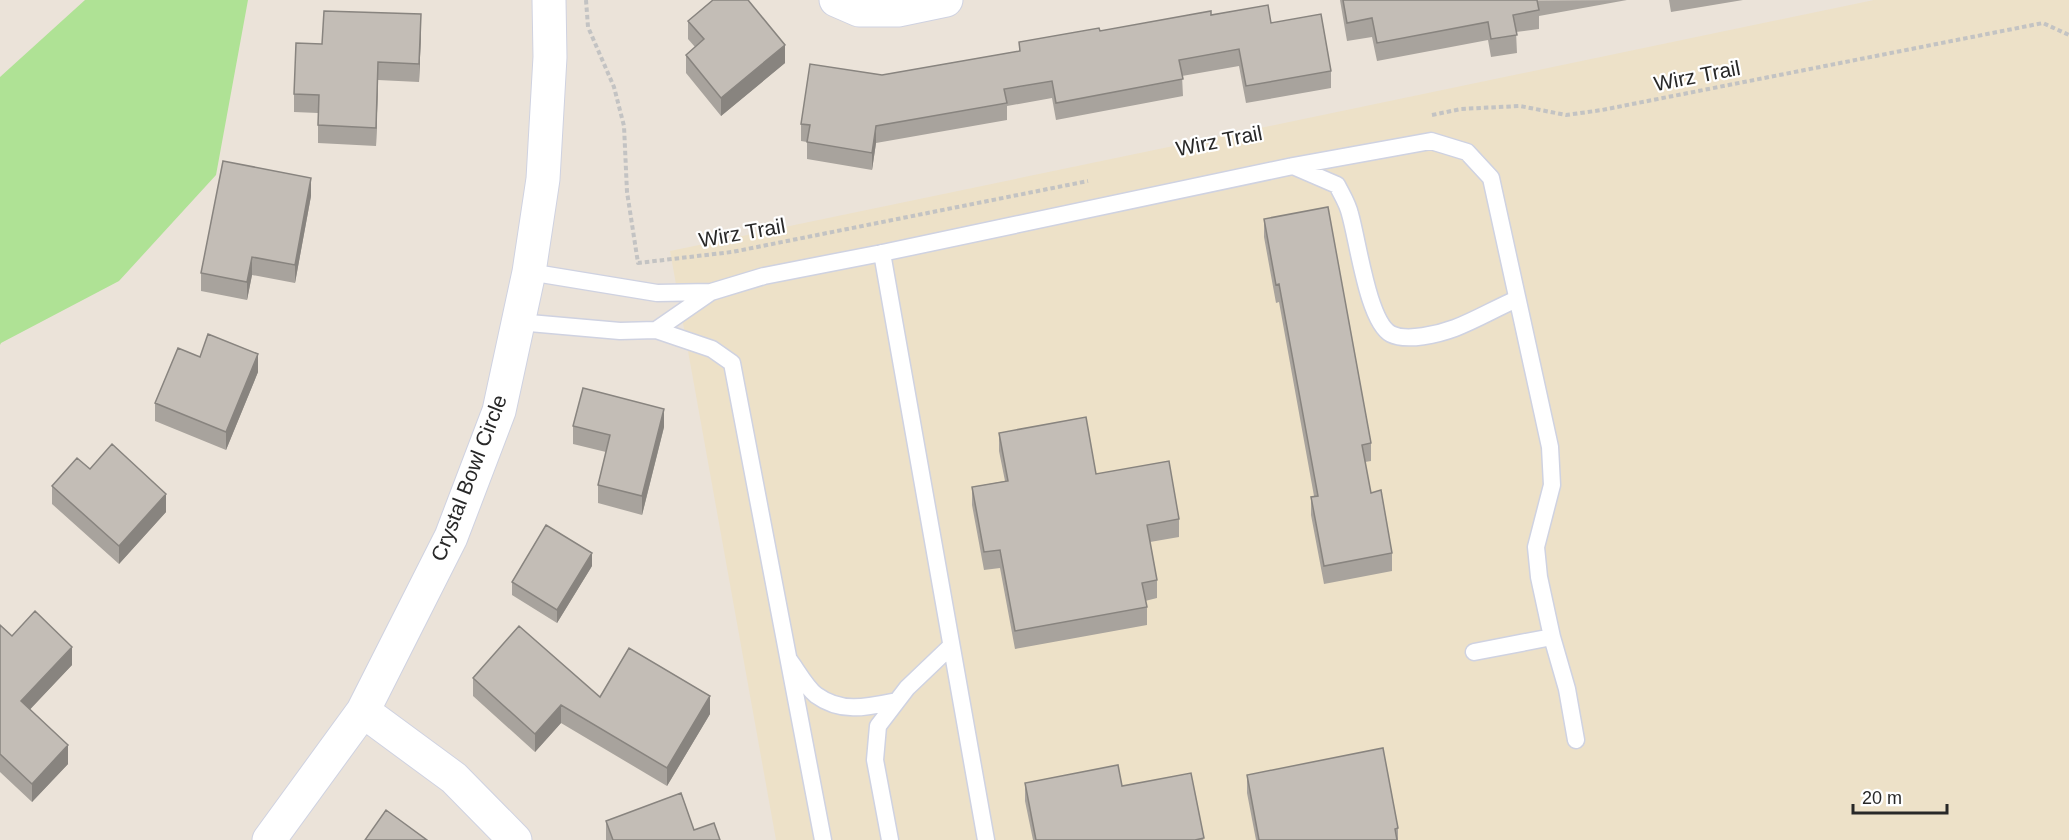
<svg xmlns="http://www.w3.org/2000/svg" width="2069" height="840" font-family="Arial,sans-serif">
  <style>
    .education { fill: #ede1c8 }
    .green { fill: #afe295 }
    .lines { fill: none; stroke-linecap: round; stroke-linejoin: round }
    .service-casing { stroke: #cfd2e1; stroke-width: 19 }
    .minor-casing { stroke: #cfd2e1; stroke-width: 35 }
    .path { stroke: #c3c3c3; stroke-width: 4; stroke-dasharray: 4.5 3; stroke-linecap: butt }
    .service { stroke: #fff; stroke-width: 16 }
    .minor { stroke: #fff; stroke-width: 33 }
    .wall { fill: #a8a39d }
    .shaded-wall { fill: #88847f }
    .building { fill: #c3bdb6; stroke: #88847f; stroke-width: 1.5 }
    .labels { text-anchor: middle; stroke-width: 4.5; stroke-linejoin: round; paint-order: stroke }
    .street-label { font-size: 21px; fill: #282828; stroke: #fff }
  </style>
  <rect width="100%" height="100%" fill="#ebe3d9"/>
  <!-- education -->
  <path class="education" d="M 1874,0 L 2069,0 L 2069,840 L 776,840 L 670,251 Z"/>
  <!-- green -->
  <path class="green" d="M 85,0 L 248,0 L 216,175 L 119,281 L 1,343 L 0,345 L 0,77 Z"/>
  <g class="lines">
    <defs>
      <path id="service" d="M 1293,166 L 1337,185 C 1342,195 1348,204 1350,214 C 1358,241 1368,322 1391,334 C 1407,342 1439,334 1455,328 C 1476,320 1496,308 1517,299
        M 882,253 L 986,840
        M 529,272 L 657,293 L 711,292
        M 518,322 L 620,331 L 656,330 L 711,292 L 764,276 L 882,253 L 1293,166 L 1431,141 L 1467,152 L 1491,178 L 1550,447 L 1552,485 L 1536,547 L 1539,577 L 1552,637 L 1474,652
        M 656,330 L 712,349 L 732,363 L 823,840
        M 1552,637 L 1567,689 L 1576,740
        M 790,661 C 798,672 806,687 816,695 C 842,714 868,707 897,701
        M 890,840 L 875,760 L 878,726 L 907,688 L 951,646"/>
      <path id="minor" d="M 836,0 L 859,10 L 898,10 L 946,0
        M 363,711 L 454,778 L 515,840
        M 269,840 L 363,711 L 451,537 L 499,411 L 529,272 L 543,179 L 550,57 L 549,0"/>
    </defs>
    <!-- service casing -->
    <use href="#service" class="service-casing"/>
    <!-- minor casing -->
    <use href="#minor" class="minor-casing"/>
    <!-- path -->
    <path class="path" d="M 586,0 L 588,27 L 614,87 L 624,126 L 627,192 L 638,263 L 732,252 L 1088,181
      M 1432,115 L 1461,109 L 1520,106 L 1566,115 L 1602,110 L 2043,23 L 2069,35"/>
    <!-- service -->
    <use href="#service" class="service"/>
    <!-- minor -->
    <use href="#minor" class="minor"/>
  </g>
  <!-- wall -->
  <path class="wall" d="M 1340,0 L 1428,1 L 1627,0 L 1539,16 L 1539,29 L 1516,32 L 1517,53 L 1491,57 L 1488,40 L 1377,61 L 1372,37 L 1347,41 Z
    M 1669,0 L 1743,0 L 1671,12 Z
    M 1211,15 L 1271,23 L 1331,71 L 1331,88 L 1246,103 L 1239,66 L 1182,76 L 1183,96 L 1056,120 L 1052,98 L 1007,106 L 1007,120 L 876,143 L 872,170 L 807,159 L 807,142 L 801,141 L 801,124 L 882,75 L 1019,51 L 1019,42 Z
    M 688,21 L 785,63 L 721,116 L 686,73 L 686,55 L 695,47 L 688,39 Z
    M 421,32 L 419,82 L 378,80 L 376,146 L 318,143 L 318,113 L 294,112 L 294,94 L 322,44 Z
    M 311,196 L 295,283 L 252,275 L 247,300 L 201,291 L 201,273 Z
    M 1264,219 L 1371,443 L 1371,461 L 1365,462 L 1371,493 L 1392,553 L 1392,571 L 1324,584 L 1311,515 L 1311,497 L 1314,496 L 1279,302 L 1276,303 L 1264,237 Z
    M 200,357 L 258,372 L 226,450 L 155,421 L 155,403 Z
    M 573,426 L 664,427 L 642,515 L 598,503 L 598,485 L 606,452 L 573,444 Z
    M 999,433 L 1096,474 L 1179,519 L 1179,537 L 1150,542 L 1157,580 L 1157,598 L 1145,601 L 1147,607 L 1147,625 L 1015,649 L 1000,568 L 984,570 L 972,505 L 972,487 L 1005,481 L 999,451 Z
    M 90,469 L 166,512 L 119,564 L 52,504 L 52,486 Z
    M 592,566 L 557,623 L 512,595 L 512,582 Z
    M 0,625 L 12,636 L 72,665 L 30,709 L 68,764 L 32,802 L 0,772 Z
    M 473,678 L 600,697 L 710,714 L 667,786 L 561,723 L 535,752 L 473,696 Z
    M 1247,775 L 1398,828 L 1398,840 L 1256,840 L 1247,793 Z
    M 1025,783 L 1122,786 L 1204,840 L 1033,840 L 1025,801 Z
    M 606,821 L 694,830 L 720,840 L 606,840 Z"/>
  <!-- shaded-wall -->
  <path class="shaded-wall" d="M 421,14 L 421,32 L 419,82 L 419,64 Z
    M 785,45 L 785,63 L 721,116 L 721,98 Z
    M 378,62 L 378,80 L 376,146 L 376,128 Z
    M 876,126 L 876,143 L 872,170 L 872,153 Z
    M 311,178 L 311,196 L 295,283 L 295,265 Z
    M 252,257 L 252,275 L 247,300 L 247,282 Z
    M 258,354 L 258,372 L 226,450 L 226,432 Z
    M 664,409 L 664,427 L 642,515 L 642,496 Z
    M 166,494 L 166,512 L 119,564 L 119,546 Z
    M 592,553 L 592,566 L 557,623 L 557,610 Z
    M 72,647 L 72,665 L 21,719 L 21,701 Z
    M 710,696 L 710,714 L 667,786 L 667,768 Z
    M 561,705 L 561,723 L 535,752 L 535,734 Z
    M 68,745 L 68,764 L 32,802 L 32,784 Z"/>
  <!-- building -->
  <path class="building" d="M 713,0 L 748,0 L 785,45 L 721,98 L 686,55 L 704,39 L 688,21 Z
    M 1343,0 L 1537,0 L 1539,10 L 1513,15 L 1517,35 L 1491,39 L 1488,22 L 1377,43 L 1372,18 L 1347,23 Z
    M 1268,5 L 1271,23 L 1321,14 L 1331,71 L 1246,86 L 1239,49 L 1179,60 L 1183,79 L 1056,103 L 1052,81 L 1004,89 L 1007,103 L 876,126 L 872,153 L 807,142 L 810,125 L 801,124 L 810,64 L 882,75 L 1020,51 L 1019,42 L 1099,28 L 1100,31 L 1211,11 L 1211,15 Z
    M 324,11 L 421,14 L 419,64 L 378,62 L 376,128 L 318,125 L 319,95 L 294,94 L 296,43 L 322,44 Z
    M 223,161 L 311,178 L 295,265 L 252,257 L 247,282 L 201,273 Z
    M 1328,207 L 1371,443 L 1362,445 L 1371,493 L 1381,490 L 1392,553 L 1324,566 L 1311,497 L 1318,496 L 1279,284 L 1276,285 L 1264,219 Z
    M 208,334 L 258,354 L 226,432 L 155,403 L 178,348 L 200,357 Z
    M 583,388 L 664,409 L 642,496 L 598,485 L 610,435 L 573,426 Z
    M 1086,417 L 1096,474 L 1169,461 L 1179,519 L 1147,525 L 1157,580 L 1142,583 L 1147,607 L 1015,631 L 1000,550 L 984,552 L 972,487 L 1008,481 L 999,433 Z
    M 112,444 L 166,494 L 119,546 L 52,486 L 77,458 L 90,469 Z
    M 546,525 L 592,553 L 557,610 L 512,582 Z
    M 35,611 L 72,647 L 21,701 L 68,745 L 32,784 L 0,754 L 0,625 L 12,636 Z
    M 519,626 L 600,697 L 629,648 L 710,696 L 667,768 L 561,705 L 535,734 L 473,678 Z
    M 1383,748 L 1398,828 L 1395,829 L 1397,840 L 1259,840 L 1247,775 Z
    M 1118,765 L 1122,786 L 1191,773 L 1204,838 L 1195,840 L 1036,840 L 1025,783 Z
    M 681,793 L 694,830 L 714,823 L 720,840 L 613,840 L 606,821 Z
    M 386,810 L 427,840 L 365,840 Z"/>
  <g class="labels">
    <!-- street labels -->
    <g class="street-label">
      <text transform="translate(1697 76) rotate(-11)" y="7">Wirz Trail</text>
      <text transform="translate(1219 141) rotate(-11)" y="7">Wirz Trail</text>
      <text transform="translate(742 233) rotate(-10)" y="7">Wirz Trail</text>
      <text transform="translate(469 478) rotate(-69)" y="7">Crystal Bowl Circle</text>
    </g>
  </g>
  <!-- scale -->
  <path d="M1853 804v9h94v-9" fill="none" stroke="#282828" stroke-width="3"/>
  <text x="1862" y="804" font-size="18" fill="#282828" stroke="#ffffff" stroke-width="4.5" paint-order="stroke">20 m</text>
</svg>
